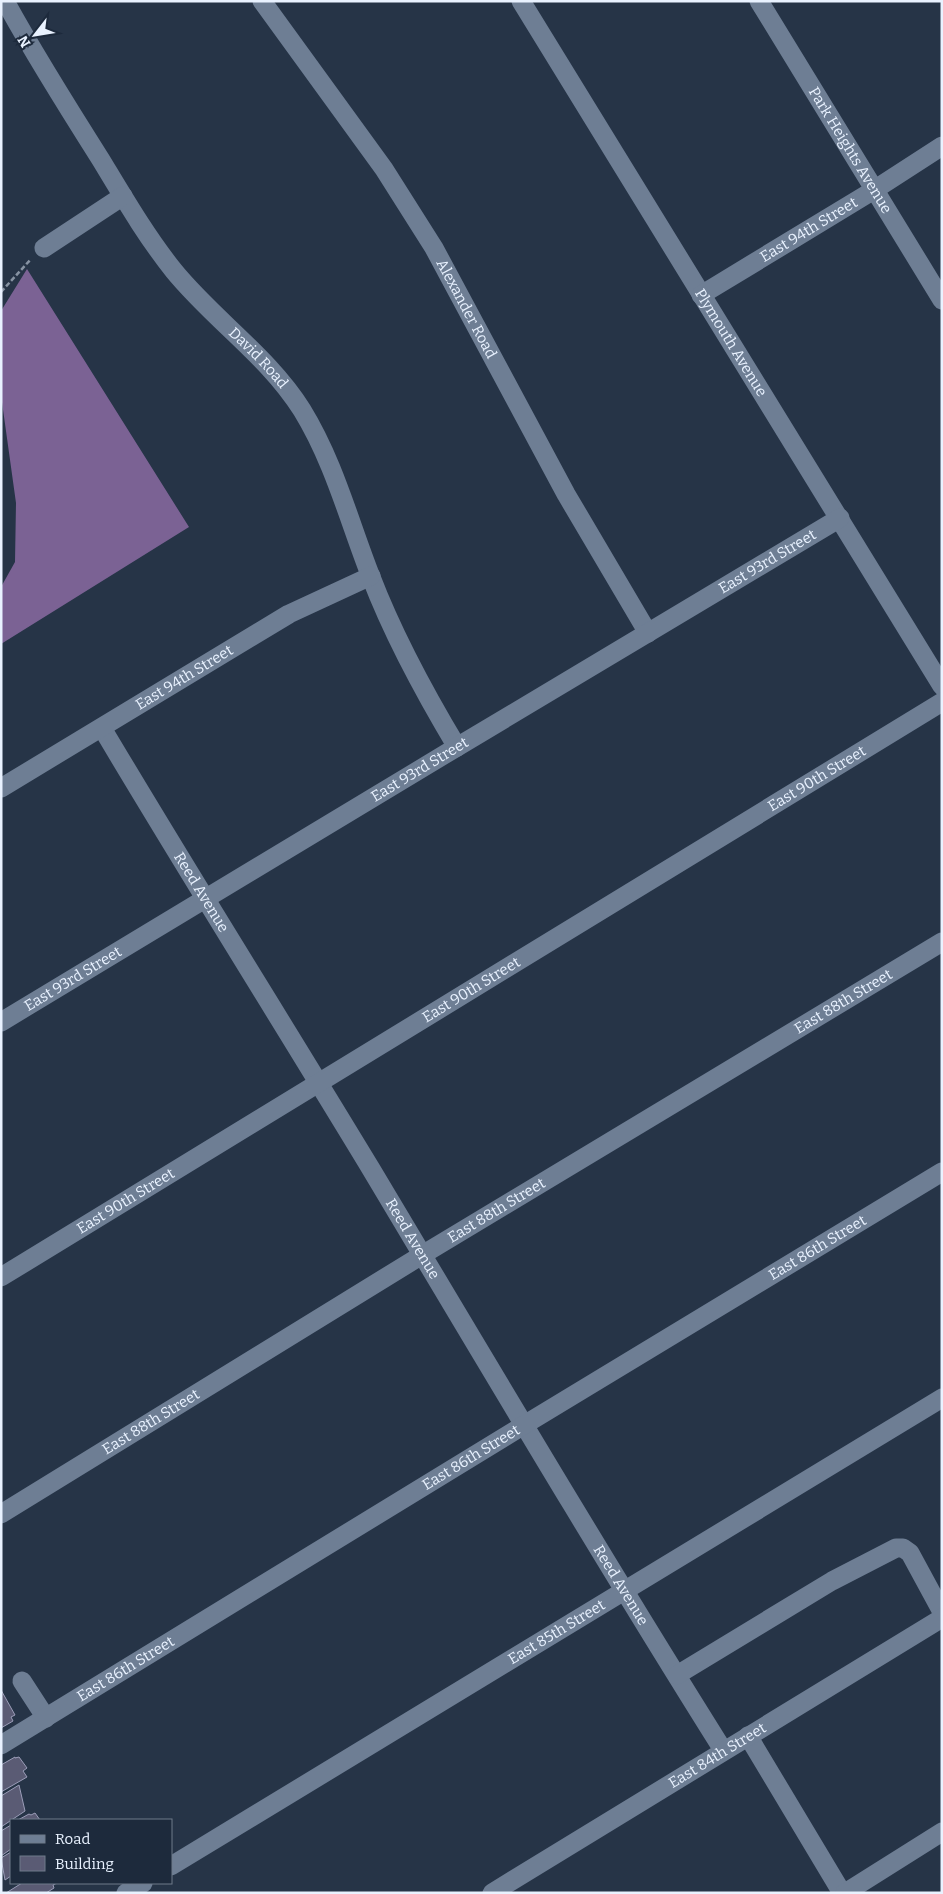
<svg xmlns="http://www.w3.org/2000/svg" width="943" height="1894" font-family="Bitter,serif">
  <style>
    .forest { fill: #7b6294 }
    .building { fill: #5a5b74; stroke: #9b9db8 }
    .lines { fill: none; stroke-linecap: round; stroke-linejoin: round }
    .path { stroke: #8793a3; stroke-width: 2.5; stroke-dasharray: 5 2.5; stroke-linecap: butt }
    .minor { stroke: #6e7e94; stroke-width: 19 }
    .labels { text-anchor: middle; stroke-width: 5; stroke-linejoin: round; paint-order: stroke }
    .street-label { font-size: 15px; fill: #e9f2ff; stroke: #1d2a3c }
  </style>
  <rect width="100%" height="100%" fill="#263447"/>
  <!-- forest -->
  <path class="forest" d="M 27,269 L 189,527 L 1,644 L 1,587 L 15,562 L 16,503 L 1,395 L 1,311 Z"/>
  <!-- building -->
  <path class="building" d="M 1,1690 L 15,1715 L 11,1717 L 13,1721 L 1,1728 Z
    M 15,1757 L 15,1758 L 19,1757 L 27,1768 L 23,1771 L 27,1777 L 1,1792 L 1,1765 Z
    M 19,1785 L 25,1811 L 1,1827 L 1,1796 Z
    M 35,1813 L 40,1820 L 18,1820 L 29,1814 L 31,1815 Z
    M 11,1825 L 11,1849 L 1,1856 L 1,1831 Z
    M 11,1852 L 11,1876 L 5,1880 L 1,1858 Z
    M 22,1883 L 57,1883 L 53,1885 L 54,1888 L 46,1893 L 6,1893 Z"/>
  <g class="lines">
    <!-- path -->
    <path class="path" d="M 1,292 L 31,259"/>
    <!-- minor -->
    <g class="minor">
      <path id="s1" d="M 5,1 C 35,56 68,108 101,160 C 124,198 146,236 174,271 C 214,320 268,356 302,410 C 334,462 349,521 371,577 C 394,637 424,692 457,747"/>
      <path id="s2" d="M 262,1 L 384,169 L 434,248 L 566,494 L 648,633"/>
      <path id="s3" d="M 521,1 L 942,686"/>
      <path id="s4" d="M 759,1 L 942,300"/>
      <path d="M 44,248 L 123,196"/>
      <path id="s5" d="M 701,295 L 874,190 L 942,146"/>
      <path id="s6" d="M 102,728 C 190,876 282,1022 371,1169 C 487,1363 603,1559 723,1750"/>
      <path id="s7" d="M 1,788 L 289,614 L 371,576"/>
      <path id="s8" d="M 1,1022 L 457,747 L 840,518"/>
      <path id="s9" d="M 1,1277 L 942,702"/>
      <path id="s10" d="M 1,1514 L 422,1255 L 942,942"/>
      <path d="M 677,1675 L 832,1581 L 896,1548 L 903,1548 L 910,1553 L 942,1612"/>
      <path d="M 22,1681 L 46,1718"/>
      <path d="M 748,1736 L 842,1893"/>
      <path id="s11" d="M 1,1745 L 524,1425 L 942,1172"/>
      <path id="s12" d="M 171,1866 L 942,1398"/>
      <path d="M 126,1893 L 143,1883"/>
      <path id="s13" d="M 492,1893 L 942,1618"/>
      <path d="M 845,1893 L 942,1832"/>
    </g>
  </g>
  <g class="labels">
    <!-- street labels -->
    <g class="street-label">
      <text dy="5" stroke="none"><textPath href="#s4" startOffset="175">Park Heights Avenue</textPath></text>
      <text dy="5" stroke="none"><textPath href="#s5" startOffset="126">East 94th Street</textPath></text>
      <text dy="5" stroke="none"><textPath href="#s2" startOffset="370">Alexander Road</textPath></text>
      <text dy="5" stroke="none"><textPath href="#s3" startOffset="401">Plymouth Avenue</textPath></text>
      <text dy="5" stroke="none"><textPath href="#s1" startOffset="440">David Road</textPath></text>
      <text dy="5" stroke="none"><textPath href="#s8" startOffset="894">East 93rd Street</textPath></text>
      <text dy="5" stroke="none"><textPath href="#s7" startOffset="214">East 94th Street</textPath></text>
      <text dy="5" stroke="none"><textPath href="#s8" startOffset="489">East 93rd Street</textPath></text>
      <text dy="5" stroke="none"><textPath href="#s9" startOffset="956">East 90th Street</textPath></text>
      <text dy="5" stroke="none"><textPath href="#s6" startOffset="192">Reed Avenue</textPath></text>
      <text dy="5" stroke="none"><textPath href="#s8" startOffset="84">East 93rd Street</textPath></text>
      <text dy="5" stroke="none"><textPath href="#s9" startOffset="551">East 90th Street</textPath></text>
      <text dy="5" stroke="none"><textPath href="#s10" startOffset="986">East 88th Street</textPath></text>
      <text dy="5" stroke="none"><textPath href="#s9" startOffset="146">East 90th Street</textPath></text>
      <text dy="5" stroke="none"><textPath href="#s10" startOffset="581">East 88th Street</textPath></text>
      <text dy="5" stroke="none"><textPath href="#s6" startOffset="598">Reed Avenue</textPath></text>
      <text dy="5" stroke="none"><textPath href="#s11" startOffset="956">East 86th Street</textPath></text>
      <text dy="5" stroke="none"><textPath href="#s10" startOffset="176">East 88th Street</textPath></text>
      <text dy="5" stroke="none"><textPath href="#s11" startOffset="551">East 86th Street</textPath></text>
      <text dy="5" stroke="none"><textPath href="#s6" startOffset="1002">Reed Avenue</textPath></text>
      <text dy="5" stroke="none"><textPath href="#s12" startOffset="451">East 85th Street</textPath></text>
      <text dy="5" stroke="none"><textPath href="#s11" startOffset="146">East 86th Street</textPath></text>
      <text dy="5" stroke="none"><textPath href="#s13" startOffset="264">East 84th Street</textPath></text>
    </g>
  </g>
  <!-- border -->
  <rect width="943" height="1894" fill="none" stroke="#e9f2ff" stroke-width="5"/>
  <!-- legend -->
  <rect x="10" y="1819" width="162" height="65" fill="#1d2a3c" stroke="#6f7a8a"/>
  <rect x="20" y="1835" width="25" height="8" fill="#6e7e94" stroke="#6f7a8a"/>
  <text x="55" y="1844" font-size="15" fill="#e9f2ff">Road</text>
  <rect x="20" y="1856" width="25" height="15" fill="#5a5b74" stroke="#6f7a8a"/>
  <text x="55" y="1869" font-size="15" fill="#e9f2ff">Building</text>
  <!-- north arrow -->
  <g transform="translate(35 35) rotate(239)" stroke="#1d2a3c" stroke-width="4" paint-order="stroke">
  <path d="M0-4L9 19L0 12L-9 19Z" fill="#e9f2ff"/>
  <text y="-8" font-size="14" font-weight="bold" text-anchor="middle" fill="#e9f2ff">N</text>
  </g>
</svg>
